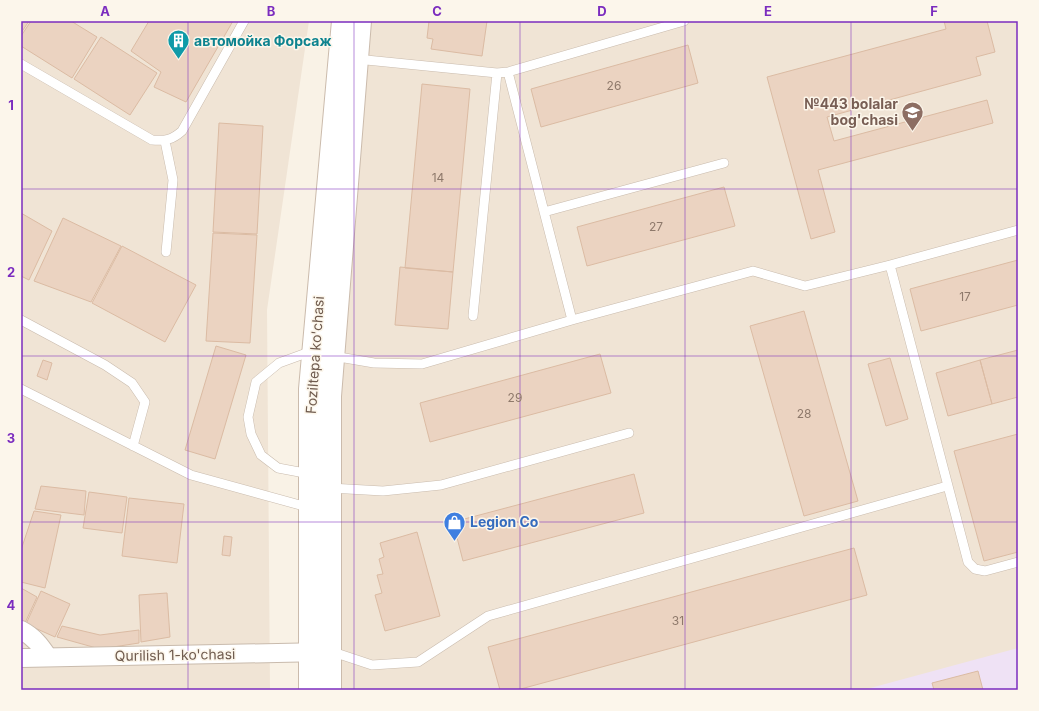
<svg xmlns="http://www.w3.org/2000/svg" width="1039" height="711" font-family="Inter,sans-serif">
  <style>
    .residential { fill: #f0e4d5 }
    .education { fill: #efe2f5 }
    .building { fill: #ebd3c1; stroke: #dbbba3 }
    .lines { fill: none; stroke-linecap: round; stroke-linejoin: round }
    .service-casing { stroke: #c9bbad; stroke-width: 10 }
    .minor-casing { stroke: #c9bbad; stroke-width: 20 }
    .secondary-casing { stroke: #cbbbac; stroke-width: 24 }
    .service { stroke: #fff; stroke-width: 9 }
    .minor { stroke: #fff; stroke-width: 18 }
    .secondary { stroke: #fff; stroke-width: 22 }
    .grid { fill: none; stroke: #7b2cbf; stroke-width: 1; stroke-opacity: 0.55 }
    .labels { text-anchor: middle; stroke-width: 3; stroke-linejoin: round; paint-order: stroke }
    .number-label { font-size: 12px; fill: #8e796b }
    .culture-label { font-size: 14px; font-weight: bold; fill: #0d838f; stroke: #fcf6eb; text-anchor: start }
    .education-label { font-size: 14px; font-weight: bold; fill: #785e54; stroke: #fcf6eb; text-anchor: end }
    .street-label { font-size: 14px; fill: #6f5b4e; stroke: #fcf6eb }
    .shop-label { font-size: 14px; font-weight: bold; fill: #366cbe; stroke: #fcf6eb; text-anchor: start }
    .neatline { fill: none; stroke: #7b2cbf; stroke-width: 1.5 }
    .grid-label { font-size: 13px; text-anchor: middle; font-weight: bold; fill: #7b2cbf }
  </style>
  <rect width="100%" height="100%" fill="#f9f2e6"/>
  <!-- residential -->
  <path class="residential" d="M 21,21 L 309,21 L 267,310 L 270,690 L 21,690 Z
    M 360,21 L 1018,21 L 1018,690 L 330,690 L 330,396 Z"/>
  <!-- education -->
  <path class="education" d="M 1018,648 L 1018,690 L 863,690 Z"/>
  <!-- building -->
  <path class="building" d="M 21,21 L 29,21 L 21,33 Z
    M 31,21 L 71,21 L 97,37 L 72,78 L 21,46 L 21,36 Z
    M 149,21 L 233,21 L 186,102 L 154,87 L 161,72 L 131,51 Z
    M 429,21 L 487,21 L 482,56 L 431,49 L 433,39 L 427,38 Z
    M 944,21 L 987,21 L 995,52 L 976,57 L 981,75 L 827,117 L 834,141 L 987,100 L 993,123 L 818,170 L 835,232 L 811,239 L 767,77 L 946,29 Z
    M 101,37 L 157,73 L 130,115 L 74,79 Z
    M 688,45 L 698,83 L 541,127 L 531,89 Z
    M 422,84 L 470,89 L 453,272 L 405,268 Z
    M 219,123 L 263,126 L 257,234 L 213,232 Z
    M 724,187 L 735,226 L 587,266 L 577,227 Z
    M 21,213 L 52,231 L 29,280 L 21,276 Z
    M 63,218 L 121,246 L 91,302 L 34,281 Z
    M 213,233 L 257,235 L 250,343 L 206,341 Z
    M 122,246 L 196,285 L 165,342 L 92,303 Z
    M 1018,260 L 1018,305 L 921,331 L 910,289 Z
    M 400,267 L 453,272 L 448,329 L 395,325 Z
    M 804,311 L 858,501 L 804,516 L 750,326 Z
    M 216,346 L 246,355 L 215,459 L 185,450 Z
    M 1018,350 L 1018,397 L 992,404 L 980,360 Z
    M 600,354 L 611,393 L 430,442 L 420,403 Z
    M 890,358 L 908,419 L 886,426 L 868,364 Z
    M 43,360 L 52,363 L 47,380 L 37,376 Z
    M 980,360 L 992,404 L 948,416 L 936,373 Z
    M 1018,434 L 1018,552 L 984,561 L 954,451 Z
    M 634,474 L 644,513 L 463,561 L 453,522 Z
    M 41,486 L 86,491 L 84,515 L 35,509 Z
    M 89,492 L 127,497 L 122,533 L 83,528 Z
    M 129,498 L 184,504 L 177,563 L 122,556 Z
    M 34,511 L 61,515 L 45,588 L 21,582 L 21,550 Z
    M 417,532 L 440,616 L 385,631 L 375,595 L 382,593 L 377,575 L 383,574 L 379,559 L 384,557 L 380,543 Z
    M 224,536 L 232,537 L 230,556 L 222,555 Z
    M 854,548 L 867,595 L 517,690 L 500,690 L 488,647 Z
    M 21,588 L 37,597 L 25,623 L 21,621 Z
    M 41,591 L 70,604 L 55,637 L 26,624 Z
    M 167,593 L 170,637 L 141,642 L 139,595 Z
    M 62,626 L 100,635 L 139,630 L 139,643 L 100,649 L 57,637 Z
    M 978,671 L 983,690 L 934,690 L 932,683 Z"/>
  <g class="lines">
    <defs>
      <path id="service" d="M 356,59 L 497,73 L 508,72 L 572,320 L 753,271 L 805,286 L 890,265
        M 21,64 L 152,140 C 165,141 172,140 182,131 L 244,21
        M 508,72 L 684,21
        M 165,141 L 173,180 L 166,252
        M 544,212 L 724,163
        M 1018,230 L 890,265 L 968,562 L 975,569 L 985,571 L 1018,562
        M 473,316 L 497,73
        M 21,320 L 105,365 L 132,383 L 145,402 L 133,446
        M 333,356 L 374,363 L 422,364 L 572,320
        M 21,389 L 191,475 L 311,508
        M 310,474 L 278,468 L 261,455 L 251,434 L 248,417 L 256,382 L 279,363 L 312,351
        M 330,488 L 383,491 L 441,485 L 629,433
        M 330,651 L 372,665 L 418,662 L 488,616 L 947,486"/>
      <path id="minor" d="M 21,630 C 34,637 40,645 48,657
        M 21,658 L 324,652"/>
      <path id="secondary" d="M 310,690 L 310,389 L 343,21
        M 330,690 L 330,396 L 360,21"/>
    </defs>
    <!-- service casing -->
    <use href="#service" class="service-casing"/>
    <!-- minor casing -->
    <use href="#minor" class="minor-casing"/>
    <!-- secondary casing -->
    <use href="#secondary" class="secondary-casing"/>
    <!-- service -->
    <use href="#service" class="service"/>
    <!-- minor -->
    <use href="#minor" class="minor"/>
    <!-- secondary -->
    <use href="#secondary" class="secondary"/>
  </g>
  <!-- grid -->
  <path class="grid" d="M 188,21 L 188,690M 354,21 L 354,690M 520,21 L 520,690M 685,21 L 685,690M 851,21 L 851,690M 21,189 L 1018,189M 21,356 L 1018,356M 21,522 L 1018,522"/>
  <!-- icons -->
  <defs>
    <symbol id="building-pin" viewBox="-11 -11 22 30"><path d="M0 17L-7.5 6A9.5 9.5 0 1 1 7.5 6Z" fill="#0f9aa8" stroke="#fcf6eb"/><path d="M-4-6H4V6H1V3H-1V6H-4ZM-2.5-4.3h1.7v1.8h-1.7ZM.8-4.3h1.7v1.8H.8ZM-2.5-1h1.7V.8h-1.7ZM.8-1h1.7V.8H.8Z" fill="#fff"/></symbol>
    <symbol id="school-pin" viewBox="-11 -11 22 30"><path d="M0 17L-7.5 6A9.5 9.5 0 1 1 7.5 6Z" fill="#8d6e63" stroke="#fcf6eb"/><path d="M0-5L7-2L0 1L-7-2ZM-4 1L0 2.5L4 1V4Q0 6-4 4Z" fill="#fff"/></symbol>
    <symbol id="shop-pin" viewBox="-11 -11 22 30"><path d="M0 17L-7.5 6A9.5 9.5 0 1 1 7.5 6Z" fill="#3f7fe0" stroke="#fcf6eb"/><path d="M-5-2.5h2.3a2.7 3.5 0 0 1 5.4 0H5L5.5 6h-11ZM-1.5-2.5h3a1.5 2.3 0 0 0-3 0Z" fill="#fff"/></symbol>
  </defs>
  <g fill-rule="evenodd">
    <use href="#building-pin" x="166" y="28" width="25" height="34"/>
    <use href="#school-pin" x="900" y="100" width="25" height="34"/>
    <use href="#shop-pin" x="442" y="510" width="25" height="34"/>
  </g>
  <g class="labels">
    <!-- number labels -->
    <g class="number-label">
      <text x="614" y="90">26</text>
      <text x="438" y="182">14</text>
      <text x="656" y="231">27</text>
      <text x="965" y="301">17</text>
      <text x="515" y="402">29</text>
      <text x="804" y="418">28</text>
      <text x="678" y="625">31</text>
    </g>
    <!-- culture labels -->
    <g class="culture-label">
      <text x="194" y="46">автомойка Форсаж</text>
    </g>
    <!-- education labels -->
    <g class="education-label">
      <text x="898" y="109">№443 bolalar<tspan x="898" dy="16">bog'chasi</tspan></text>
    </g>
    <!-- street labels -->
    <g class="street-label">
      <text transform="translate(315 355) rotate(-86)" y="5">Foziltepa ko'chasi</text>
      <text transform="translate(175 655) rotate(-1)" y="5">Qurilish 1-ko'chasi</text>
    </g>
    <!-- shop labels -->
    <g class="shop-label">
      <text x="470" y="527">Legion Co</text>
    </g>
  </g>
  <!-- border -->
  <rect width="1039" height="711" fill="none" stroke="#fcf6eb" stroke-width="44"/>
  <rect x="22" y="22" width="995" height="667" class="neatline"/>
  <g class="grid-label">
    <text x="105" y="16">A</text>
    <text x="271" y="16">B</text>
    <text x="437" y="16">C</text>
    <text x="602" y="16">D</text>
    <text x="768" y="16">E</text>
    <text x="934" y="16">F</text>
    <text x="11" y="110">1</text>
    <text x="11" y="277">2</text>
    <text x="11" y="443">3</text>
    <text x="11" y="610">4</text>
  </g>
</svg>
